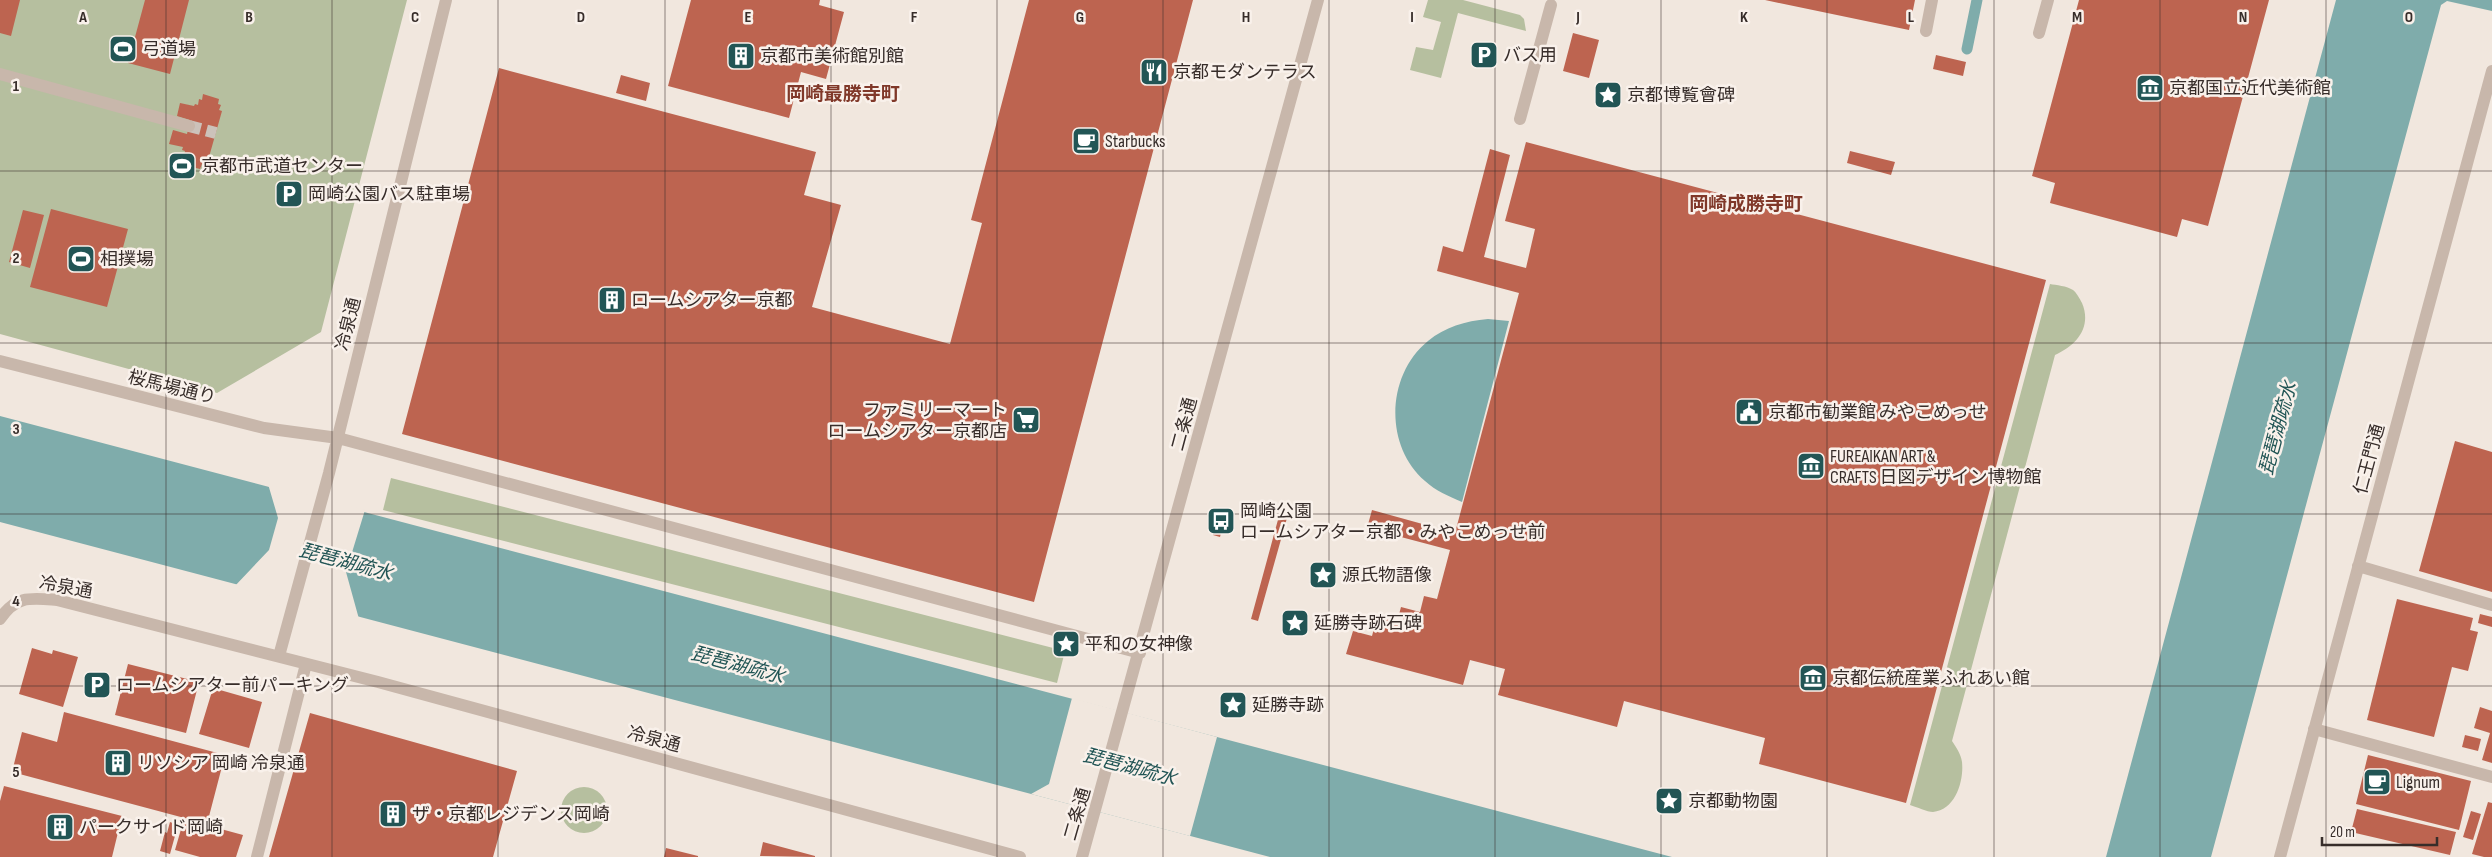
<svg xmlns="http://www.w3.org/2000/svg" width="2492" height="857" font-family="'Sofia Sans Condensed','Noto Sans JP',sans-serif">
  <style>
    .green { fill: #b6bf9f }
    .water { fill: #7facab }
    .pier { fill: #f1e7de }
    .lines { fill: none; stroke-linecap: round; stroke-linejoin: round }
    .stream { stroke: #7facab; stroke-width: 11 }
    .building { fill: #bd6450 }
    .minor-tunnel { stroke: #ccc2ba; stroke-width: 12; stroke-dasharray: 12 6; stroke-linecap: butt }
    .minor { stroke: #c8b7ab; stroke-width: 12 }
    .grid { fill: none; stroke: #372d2a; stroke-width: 1; stroke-opacity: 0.55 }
    .labels { text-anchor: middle; stroke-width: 5; stroke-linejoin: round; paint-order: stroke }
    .poi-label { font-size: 18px; fill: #372d2a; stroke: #f9f1eb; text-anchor: start }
    .street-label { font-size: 18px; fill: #372d2a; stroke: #f9f1eb }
    .neighbourhood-label { font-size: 19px; font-weight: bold; fill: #803829; stroke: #f9f1eb }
    .water-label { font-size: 19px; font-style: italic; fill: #255; stroke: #f9f1eb }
    .grid-label { font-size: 16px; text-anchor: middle; font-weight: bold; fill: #372d2a; stroke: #f9f1eb; stroke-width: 5; stroke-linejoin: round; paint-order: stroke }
  </style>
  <rect width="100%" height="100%" fill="#f1e7de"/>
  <!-- green -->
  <path class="green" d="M 0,0 L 407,0 L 321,332 L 217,393 L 0,334 Z
    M 1428,0 L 1463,0 L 1520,15 L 1524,19 L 1526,31 L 1458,13 L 1441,78 L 1410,70 L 1416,47 L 1433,50 L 1441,22 L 1423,17 Z
    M 2050,284 C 2056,285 2067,286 2073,290 C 2076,292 2080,299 2082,303 C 2092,327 2077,345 2055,355 L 1952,741 C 1956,747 1961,754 1962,762 C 1964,780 1956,810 1933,812 C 1927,812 1917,807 1910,805 Z
    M 391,478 L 1065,651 L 1057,683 L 383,510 Z
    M561 810a23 23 0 1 1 46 0a23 23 0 1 1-46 0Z"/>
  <!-- water -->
  <path class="water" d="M 2336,0 L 2492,0 L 2492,11 L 2447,1 L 2441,5 L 2211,857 L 2106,857 Z
    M 1488,319 L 1509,321 L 1462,502 C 1448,496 1436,491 1425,481 C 1384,446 1386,375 1428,341 C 1445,327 1465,321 1488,319 Z
    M 0,416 L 1672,857 L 1270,857 L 0,522 Z"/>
  <!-- pier -->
  <path class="pier" d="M 268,484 L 365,510 L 346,572 L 359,619 L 234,587 L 269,550 L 278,518 Z
    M 1072,698 L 1217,737 L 1190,836 L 1031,794 L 1049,784 Z"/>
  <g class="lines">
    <!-- stream -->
    <path class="stream" d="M 1967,49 L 1977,0"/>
  </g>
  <!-- building -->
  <path class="building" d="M 0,0 L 20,0 L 11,36 L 0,33 Z
    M 145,0 L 189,0 L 170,74 L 128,63 Z
    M 691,0 L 820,0 L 819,5 L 844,12 L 826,79 L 801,72 L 789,118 L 668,86 Z
    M 1029,0 L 1193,0 L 1034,602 L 402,434 L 499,68 L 816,152 L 804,195 L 841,205 L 812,307 L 950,344 L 982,223 L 971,220 Z
    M 1765,0 L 1915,0 L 1909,30 Z
    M 2079,0 L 2269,0 L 2208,226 L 2182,219 L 2177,237 L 2050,203 L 2055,183 L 2032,176 Z
    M 1573,33 L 1599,40 L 1589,78 L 1563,71 Z
    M 1936,55 L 1966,62 L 1963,76 L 1933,69 Z
    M 621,75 L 650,83 L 646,101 L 616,93 Z
    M 203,94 L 219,99 L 218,104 L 221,105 L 219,110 L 222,111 L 209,157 L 207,157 L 205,165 L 202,164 L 200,169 L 184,165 L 186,159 L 183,159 L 185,151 L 182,150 L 183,147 L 169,144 L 173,130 L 187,134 L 190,120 L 177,116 L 180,103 L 194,106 L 195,104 L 198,105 L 199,99 L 202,100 Z
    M 1526,142 L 2046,280 L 1906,803 L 1759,764 L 1765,738 L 1624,701 L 1617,727 L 1498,695 L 1505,669 L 1470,660 L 1463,685 L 1346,654 L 1353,631 L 1372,636 L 1377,617 L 1397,622 L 1401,607 L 1420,612 L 1424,596 L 1437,599 L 1450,550 L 1367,528 L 1372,510 L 1455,533 L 1519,293 L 1437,271 L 1443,246 L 1463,252 L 1490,149 L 1510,155 L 1484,257 L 1526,268 L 1535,229 L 1505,221 Z
    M 1850,151 L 1895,162 L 1891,175 L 1847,163 Z
    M 51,209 L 128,229 L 107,307 L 30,287 Z
    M 23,210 L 44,215 L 30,268 L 9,262 Z
    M 2455,441 L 2492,452 L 2492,592 L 2419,571 Z
    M 1220,508 L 1227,510 L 1220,537 L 1213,535 Z
    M 1279,516 L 1287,518 L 1258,621 L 1251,619 Z
    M 2397,599 L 2473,618 L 2470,630 L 2478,632 L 2468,671 L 2452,667 L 2434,737 L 2367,720 Z
    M 2480,614 L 2492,617 L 2492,627 L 2478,623 Z
    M 32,648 L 52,654 L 53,650 L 78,657 L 63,707 L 19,694 Z
    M 128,664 L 199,682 L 186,733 L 115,715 Z
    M 213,688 L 262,702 L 249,748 L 199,734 Z
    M 2480,707 L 2492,711 L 2492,763 L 2482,760 L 2490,733 L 2474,728 Z
    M 64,712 L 225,755 L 207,824 L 12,772 L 22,732 L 57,742 Z
    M 310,713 L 517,771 L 493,857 L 269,857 Z
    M 2465,735 L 2481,739 L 2478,751 L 2462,747 Z
    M 2368,755 L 2471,781 L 2459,830 L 2356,804 Z
    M 4,786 L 122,816 L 112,857 L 0,857 L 0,801 Z
    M 2488,802 L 2492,803 L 2492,857 L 2484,857 L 2472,854 Z
    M 2357,809 L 2456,832 L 2450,855 L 2351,832 Z
    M 2471,811 L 2481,814 L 2473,840 L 2463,837 Z
    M 184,819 L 243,835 L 236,857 L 200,857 L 175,850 Z
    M 170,822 L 178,825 L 170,854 L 160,851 L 165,832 L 167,833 Z
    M 763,842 L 815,856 L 815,857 L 760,856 Z
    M 666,848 L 698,856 L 698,857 L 664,857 Z"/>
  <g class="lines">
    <!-- minor-tunnel -->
    <path class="minor-tunnel" d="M 189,126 L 216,133"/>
    <!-- minor -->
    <path class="minor" d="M 1926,31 L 1932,0
      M 2039,33 L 2048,0
      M 0,74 L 189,126
      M 1520,119 L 1551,5
      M 0,361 L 264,428 L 338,438 L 1140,653
      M 2358,566 L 2492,605
      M 0,619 C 16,595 31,598 57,600 L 378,682 L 1020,857
      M 279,656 L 329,473 L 446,0
      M 2314,729 L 2492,777
      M 257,857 L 306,664
      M 1082,857 L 1318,0
      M 2280,857 L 2492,71"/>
  </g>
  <!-- grid -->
  <path class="grid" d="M 166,0 L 166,857M 332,0 L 332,857M 498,0 L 498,857M 665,0 L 665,857M 831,0 L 831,857M 997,0 L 997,857M 1163,0 L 1163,857M 1329,0 L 1329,857M 1495,0 L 1495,857M 1661,0 L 1661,857M 1827,0 L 1827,857M 1994,0 L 1994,857M 2160,0 L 2160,857M 2326,0 L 2326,857M 0,171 L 2492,171M 0,343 L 2492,343M 0,514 L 2492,514M 0,686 L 2492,686"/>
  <!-- icons -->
  <defs>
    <symbol id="stadium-square" viewBox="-11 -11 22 22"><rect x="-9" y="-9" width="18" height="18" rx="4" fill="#255" stroke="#f9f1eb"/><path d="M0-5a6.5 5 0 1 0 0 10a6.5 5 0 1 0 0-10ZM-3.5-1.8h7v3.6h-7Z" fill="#fff"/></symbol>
    <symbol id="parking-square" viewBox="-11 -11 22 22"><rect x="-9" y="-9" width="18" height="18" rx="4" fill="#255" stroke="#f9f1eb"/><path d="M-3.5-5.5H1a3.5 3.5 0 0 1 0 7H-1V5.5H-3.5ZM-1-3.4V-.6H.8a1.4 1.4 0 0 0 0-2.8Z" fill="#fff"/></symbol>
    <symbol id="building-square" viewBox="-11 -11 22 22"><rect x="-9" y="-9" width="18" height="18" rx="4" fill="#255" stroke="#f9f1eb"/><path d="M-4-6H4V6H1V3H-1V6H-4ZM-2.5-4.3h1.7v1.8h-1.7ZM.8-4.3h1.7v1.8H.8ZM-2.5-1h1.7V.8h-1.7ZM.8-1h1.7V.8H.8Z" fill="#fff"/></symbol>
    <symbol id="restaurant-square" viewBox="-11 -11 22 22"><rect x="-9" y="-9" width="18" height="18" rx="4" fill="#255" stroke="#f9f1eb"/><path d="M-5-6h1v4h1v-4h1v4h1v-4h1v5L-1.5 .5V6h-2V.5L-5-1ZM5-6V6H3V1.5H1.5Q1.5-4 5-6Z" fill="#fff"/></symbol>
    <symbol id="museum-square" viewBox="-11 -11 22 22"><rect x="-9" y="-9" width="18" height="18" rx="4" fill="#255" stroke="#f9f1eb"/><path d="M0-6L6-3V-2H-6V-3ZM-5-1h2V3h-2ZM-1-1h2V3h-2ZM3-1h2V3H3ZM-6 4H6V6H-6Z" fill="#fff"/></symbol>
    <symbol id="sight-square" viewBox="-11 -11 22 22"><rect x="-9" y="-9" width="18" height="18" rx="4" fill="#255" stroke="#f9f1eb"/><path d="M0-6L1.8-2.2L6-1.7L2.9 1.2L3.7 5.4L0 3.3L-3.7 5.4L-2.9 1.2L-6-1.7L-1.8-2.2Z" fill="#fff"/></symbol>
    <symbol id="cafe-square" viewBox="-11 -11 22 22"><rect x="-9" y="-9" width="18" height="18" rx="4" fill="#255" stroke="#f9f1eb"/><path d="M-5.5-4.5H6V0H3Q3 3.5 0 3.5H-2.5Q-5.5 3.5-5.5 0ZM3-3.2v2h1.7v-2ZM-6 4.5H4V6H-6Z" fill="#fff"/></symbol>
    <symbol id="civic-square" viewBox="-11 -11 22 22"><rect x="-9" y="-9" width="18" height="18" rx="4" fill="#255" stroke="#f9f1eb"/><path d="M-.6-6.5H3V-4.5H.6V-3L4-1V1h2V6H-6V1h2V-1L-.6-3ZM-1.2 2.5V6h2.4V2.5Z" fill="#fff"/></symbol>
    <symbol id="supermarket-square" viewBox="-11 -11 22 22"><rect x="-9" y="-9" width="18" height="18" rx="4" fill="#255" stroke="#f9f1eb"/><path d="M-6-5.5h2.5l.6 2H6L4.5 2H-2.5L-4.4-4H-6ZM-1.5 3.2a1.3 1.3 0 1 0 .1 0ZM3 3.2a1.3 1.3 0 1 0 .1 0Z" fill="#fff"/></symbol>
    <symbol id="bus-square" viewBox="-11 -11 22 22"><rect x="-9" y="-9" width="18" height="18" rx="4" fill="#255" stroke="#f9f1eb"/><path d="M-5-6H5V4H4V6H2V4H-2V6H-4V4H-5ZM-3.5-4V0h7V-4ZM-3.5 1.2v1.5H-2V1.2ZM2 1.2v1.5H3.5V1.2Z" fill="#fff"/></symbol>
  </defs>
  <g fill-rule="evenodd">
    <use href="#stadium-square" x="107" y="33" width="32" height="32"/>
    <use href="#parking-square" x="1468" y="39" width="32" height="32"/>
    <use href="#building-square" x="725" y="40" width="32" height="32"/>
    <use href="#restaurant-square" x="1138" y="56" width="32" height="32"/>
    <use href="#museum-square" x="2134" y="72" width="32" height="32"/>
    <use href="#sight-square" x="1592" y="79" width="32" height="32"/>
    <use href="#cafe-square" x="1070" y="125" width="32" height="32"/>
    <use href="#stadium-square" x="166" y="150" width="32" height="32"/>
    <use href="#parking-square" x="273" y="178" width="32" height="32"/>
    <use href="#stadium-square" x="65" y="243" width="32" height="32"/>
    <use href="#building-square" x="596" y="284" width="32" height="32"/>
    <use href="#civic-square" x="1733" y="396" width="32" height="32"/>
    <use href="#supermarket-square" x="1010" y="404" width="32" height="32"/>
    <use href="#museum-square" x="1795" y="450" width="32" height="32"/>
    <use href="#bus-square" x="1205" y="505" width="32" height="32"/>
    <use href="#sight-square" x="1307" y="559" width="32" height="32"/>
    <use href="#sight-square" x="1279" y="607" width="32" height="32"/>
    <use href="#sight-square" x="1050" y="628" width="32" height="32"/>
    <use href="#museum-square" x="1797" y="662" width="32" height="32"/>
    <use href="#parking-square" x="81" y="669" width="32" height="32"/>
    <use href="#sight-square" x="1217" y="689" width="32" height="32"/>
    <use href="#building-square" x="102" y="747" width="32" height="32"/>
    <use href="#cafe-square" x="2361" y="766" width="32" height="32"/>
    <use href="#sight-square" x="1653" y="785" width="32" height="32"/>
    <use href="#building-square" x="377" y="798" width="32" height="32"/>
    <use href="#building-square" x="44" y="811" width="32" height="32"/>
  </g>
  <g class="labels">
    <!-- poi labels -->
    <g class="poi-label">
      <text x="142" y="55">弓道場</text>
      <text x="1503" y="61">バス用</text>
      <text x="760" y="62">京都市美術館別館</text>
      <text x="1173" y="78">京都モダンテラス</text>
      <text x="2169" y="94">京都国立近代美術館</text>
      <text x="1627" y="101">京都博覧會碑</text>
      <text x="1105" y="147">Starbucks</text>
      <text x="201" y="172">京都市武道センター</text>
      <text x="308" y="200">岡崎公園バス駐車場</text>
      <text x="100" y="265">相撲場</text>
      <text x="631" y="306">ロームシアター京都</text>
      <text x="1007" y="416" text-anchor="end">ファミリーマート<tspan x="1007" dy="21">ロームシアター京都店</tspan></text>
      <text x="1768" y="418">京都市勧業館 みやこめっせ</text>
      <text x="1830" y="462">FUREAIKAN ART &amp;<tspan x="1830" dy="21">CRAFTS 日図デザイン博物館</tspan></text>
      <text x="1240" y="517">岡崎公園<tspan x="1240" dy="21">ロームシアター京都・みやこめっせ前</tspan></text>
      <text x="1342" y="581">源氏物語像</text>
      <text x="1314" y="629">延勝寺跡石碑</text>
      <text x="1085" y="650">平和の女神像</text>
      <text x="1832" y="684">京都伝統産業ふれあい館</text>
      <text x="116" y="691">ロームシアター前パーキング</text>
      <text x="1252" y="711">延勝寺跡</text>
      <text x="137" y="769">リソシア 岡崎 冷泉通</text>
      <text x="2396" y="788">Lignum</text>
      <text x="1688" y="807">京都動物園</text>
      <text x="412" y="820">ザ・京都レジデンス岡崎</text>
      <text x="79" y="833">パークサイド岡崎</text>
    </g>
    <!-- street labels -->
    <g class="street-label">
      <text transform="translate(348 324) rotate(-76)" y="6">冷泉通</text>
      <text transform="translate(172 387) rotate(14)" y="6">桜馬場通り</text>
      <text transform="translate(1184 424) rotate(-75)" y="6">二条通</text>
      <text transform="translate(2369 459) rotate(-75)" y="6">仁王門通</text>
      <text transform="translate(66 587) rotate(10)" y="6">冷泉通</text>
      <text transform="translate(654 739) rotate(15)" y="6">冷泉通</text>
      <text transform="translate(1077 814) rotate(-74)" y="6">二条通</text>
    </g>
    <!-- neighbourhood labels -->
    <g class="neighbourhood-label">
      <text x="843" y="100">岡崎最勝寺町</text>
      <text x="1746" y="210">岡崎成勝寺町</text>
    </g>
    <!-- water labels -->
    <g class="water-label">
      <text transform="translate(2277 428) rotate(-75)" y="7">琵琶湖疏水</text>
      <text transform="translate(346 561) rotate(15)" y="7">琵琶湖疏水</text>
      <text transform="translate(738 664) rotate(15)" y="7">琵琶湖疏水</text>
      <text transform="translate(1130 766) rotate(15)" y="7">琵琶湖疏水</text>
    </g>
  </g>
  <g class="grid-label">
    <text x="83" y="22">A</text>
    <text x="249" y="22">B</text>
    <text x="415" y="22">C</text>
    <text x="581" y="22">D</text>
    <text x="748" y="22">E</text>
    <text x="914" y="22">F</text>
    <text x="1080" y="22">G</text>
    <text x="1246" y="22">H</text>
    <text x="1412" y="22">I</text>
    <text x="1578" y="22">J</text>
    <text x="1744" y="22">K</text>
    <text x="1911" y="22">L</text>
    <text x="2077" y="22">M</text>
    <text x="2243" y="22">N</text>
    <text x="2409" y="22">O</text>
    <text x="16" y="91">1</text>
    <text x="16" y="263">2</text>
    <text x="16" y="434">3</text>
    <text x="16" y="606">4</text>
    <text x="16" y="777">5</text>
  </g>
  <!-- scale -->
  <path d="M2322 837v8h115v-8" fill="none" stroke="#372d2a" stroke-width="2.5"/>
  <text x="2330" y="837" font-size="15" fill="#372d2a" stroke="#f9f1eb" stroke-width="4" paint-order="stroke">20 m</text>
</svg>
